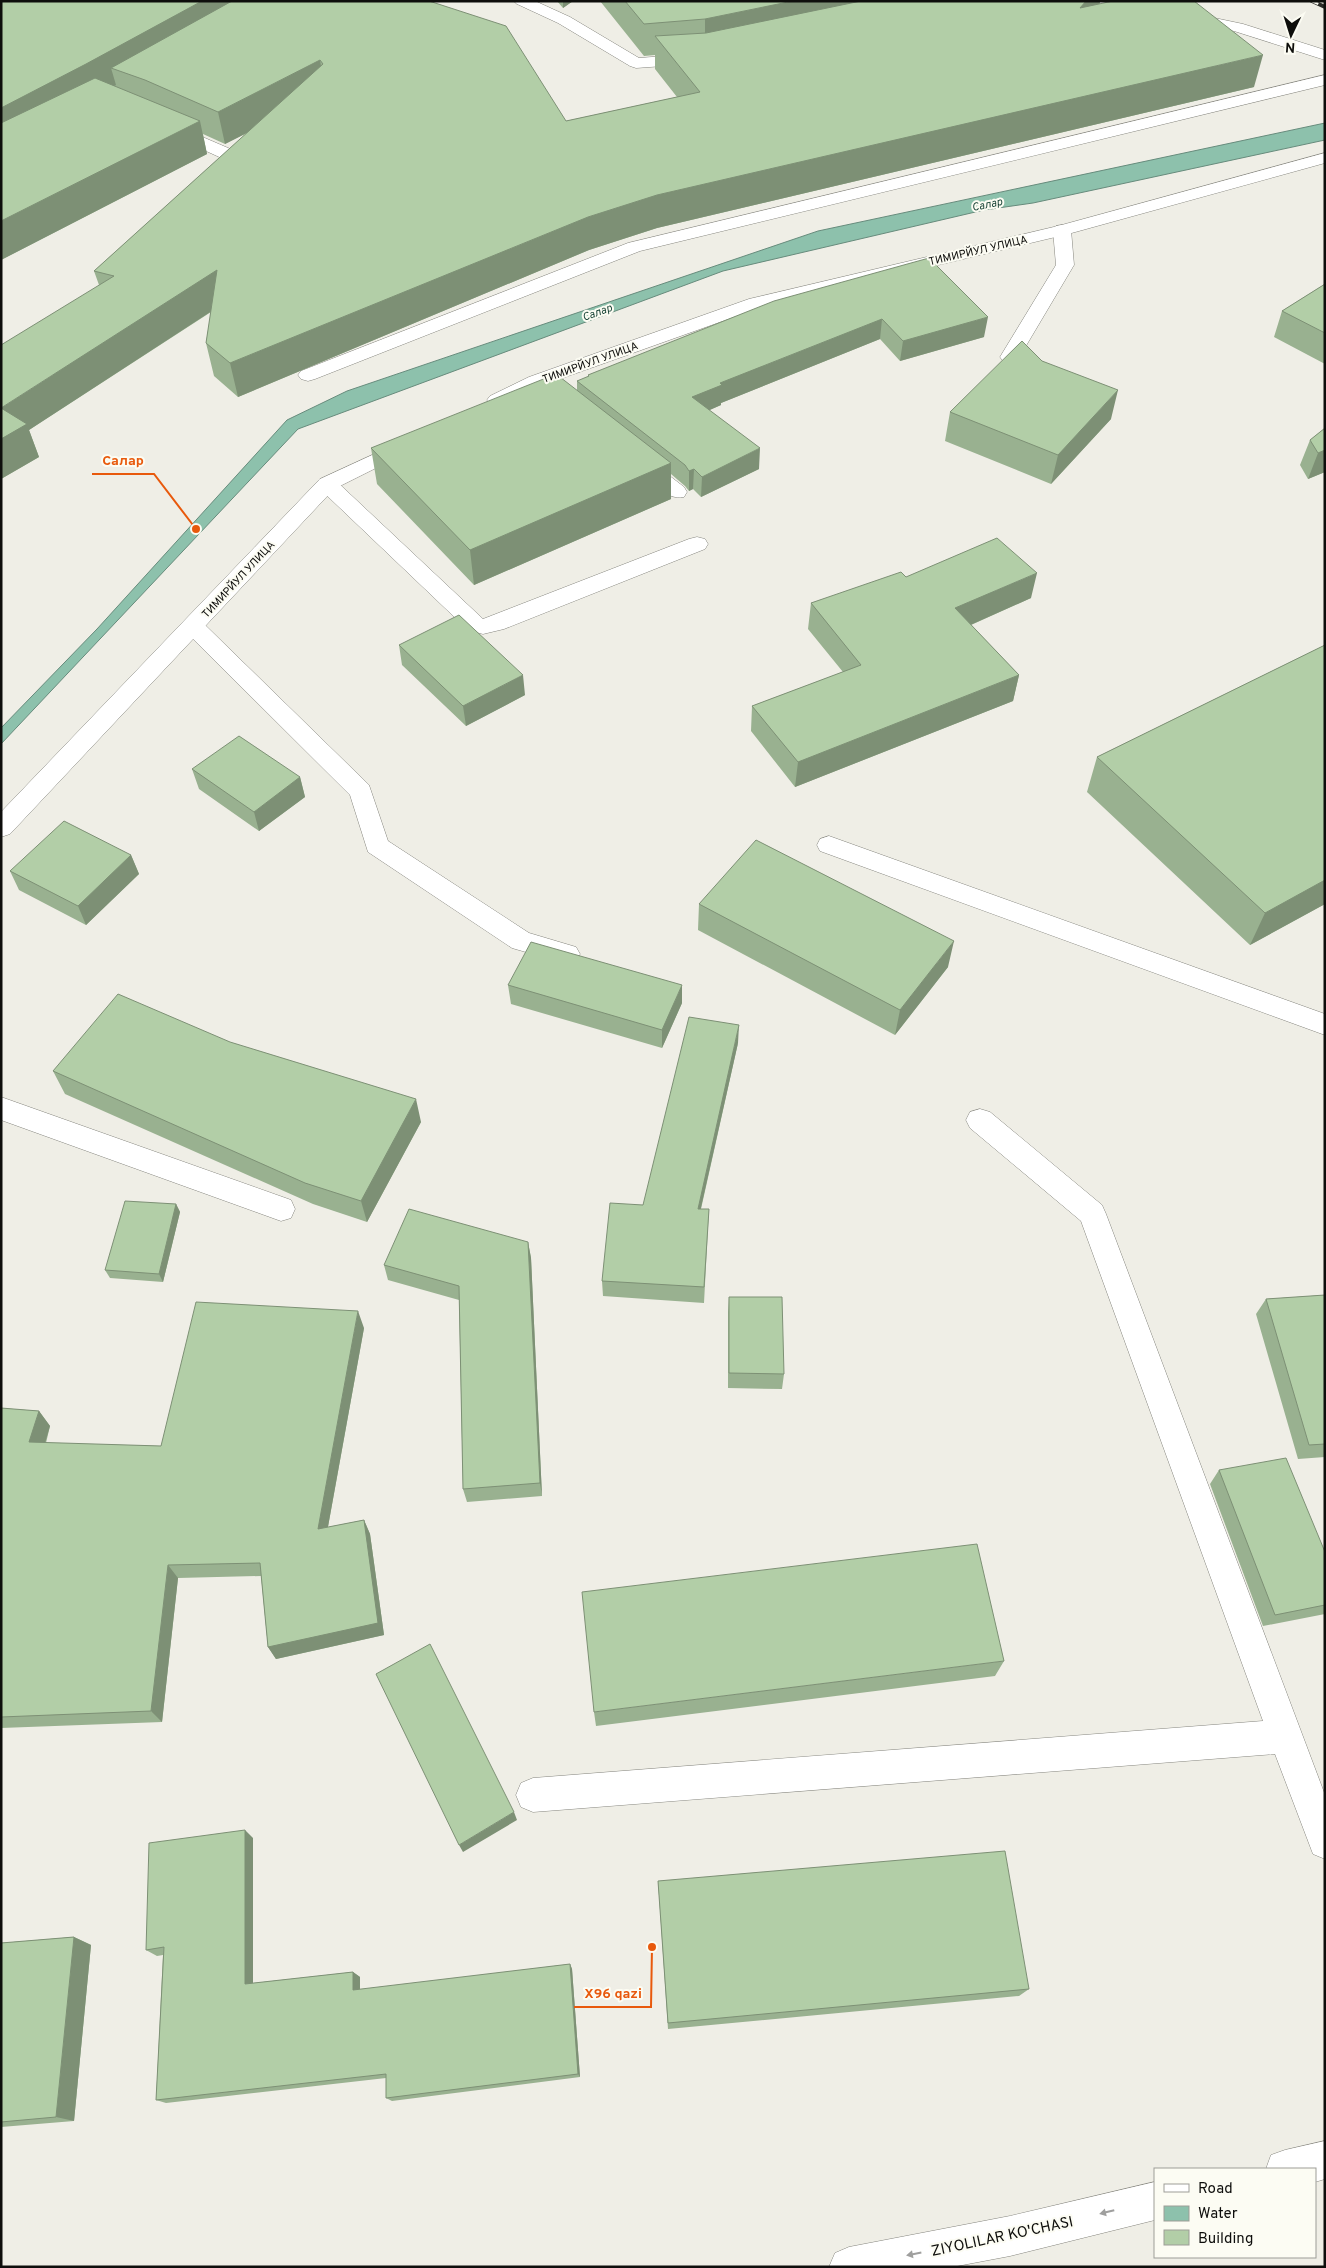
<svg xmlns="http://www.w3.org/2000/svg" width="1326" height="2268" font-family="Overpass,sans-serif">
  <style>
    .water { fill: #8dc1ac; stroke: #678b7c }
    .lines { fill: none; stroke-linecap: round; stroke-linejoin: round }
    .lane-casing { stroke: #85857e; stroke-width: 1 }
    .street-casing { stroke: #85857e; stroke-width: 1 }
    .secondary-casing { stroke: #85857e; stroke-width: 1 }
    .lane { fill: #fff; fill-rule: evenodd }
    .street { fill: #fff; fill-rule: evenodd }
    .secondary { fill: #fff; fill-rule: evenodd }
    .rail-casing { stroke: #2b2b28; stroke-width: 4 }
    .rail { stroke: #fcfcf3; stroke-width: 2.5; stroke-dasharray: 7; stroke-linecap: butt }
    .wall { fill: #99b190 }
    .shaded-wall { fill: #7d9075 }
    .building { fill: #b2cea7; stroke: #7d9075 }
    .oneway { fill: #9f9f9e }
    .labels { text-anchor: middle; stroke-width: 4; stroke-linejoin: round; paint-order: stroke }
    .far-water-label { font-size: 11px; font-style: italic; fill: #0e3b2d; stroke: #fcfcf3 }
    .far-street-label { font-size: 11px; fill: #0e0e0c; stroke: #fcfcf3 }
    .near-street-label { font-size: 15px; fill: #0e0e0c; stroke: #fcfcf3 }
    .leader { fill: none; stroke: #e8590c; stroke-width: 2 }
    .callout-dot { fill: #e8590c; stroke: #fcfcf3; stroke-width: 2 }
    .callout-label { font-size: 14px; text-anchor: middle; font-weight: bold; fill: #e8590c; stroke: #fcfcf3; stroke-width: 4; stroke-linejoin: round; paint-order: stroke }
  </style>
  <rect width="100%" height="100%" fill="#efeee6"/>
  <!-- water -->
  <path class="water" d="M 1325,123 L 1325,140 L 1033,203 L 984,210 L 723,271 L 298,429 L 1,744 L 1,728 L 97,629 L 287,420 L 347,391 L 818,231 Z"/>
  <g class="lines">
    <defs>
      <path id="lane" d="M 514,1 L 535,1 L 570,17 L 639,58 L 691,54 L 697,56 L 699,59 L 697,62 L 691,64 L 636,68 L 630,66 L 558,23 L 517,4 Z
        M 1093,1 L 1127,1 L 1150,6 L 1152,9 L 1150,12 L 1144,14 L 1101,6 Z
        M 1186,12 L 1243,24 L 1325,50 L 1325,60 L 1234,31 L 1180,20 L 1178,17 L 1180,14 Z
        M 1325,75 L 1325,85 L 640,251 L 315,379 L 308,381 L 301,379 L 298,375 L 301,371 L 628,243 Z
        M 170,123 L 249,157 L 252,161 L 249,165 L 237,165 L 164,132 L 162,128 L 164,124 Z
        M 1062,225 L 1068,226 L 1071,230 L 1074,265 L 1017,361 L 1010,363 L 1003,361 L 1000,357 L 1056,265 L 1053,230 L 1056,226 Z
        M 642,458 L 649,460 L 684,487 L 687,492 L 684,497 C 666,501 648,479 635,468 L 632,464 L 635,460 Z
        M 327,478 L 334,479 L 483,619 L 689,539 L 697,537 L 705,539 L 708,544 L 705,549 L 504,629 L 483,634 L 468,630 L 320,489 L 317,484 L 320,479 Z
        M 193,619 L 201,621 L 369,785 L 388,841 L 529,933 L 576,947 L 580,954 L 576,961 L 567,964 L 512,948 L 368,852 L 350,795 L 185,631 L 182,626 L 185,621 Z
        M 829,836 L 1325,1014 L 1325,1035 L 820,851 L 817,845 L 820,839 Z
        M 1,1097 L 291,1200 L 295,1209 L 291,1218 L 281,1221 L 1,1120 Z
        M 980,1109 L 990,1112 L 1102,1205 L 1106,1214 L 1325,1795 L 1325,1859 L 1313,1854 L 1275,1754 L 533,1812 L 521,1807 L 516,1795 L 521,1783 L 533,1778 L 1263,1721 L 1081,1221 L 970,1128 L 966,1120 L 970,1112 Z"/>
      <path id="street" d="M 1325,153 L 1325,163 L 1068,234 L 762,307 L 543,385 L 504,404 L 497,406 L 490,404 L 487,400 L 490,396 L 529,377 L 749,299 L 1058,226 Z
        M 407,439 L 414,441 L 417,445 L 414,449 L 334,489 L 10,834 L 1,837 L 1,812 L 320,479 Z"/>
      <path id="secondary" d="M 1325,2141 L 1325,2179 L 1315,2182 L 1315,2169 L 1266,2169 L 1271,2155 L 1285,2150 Z
        M 1155,2182 L 1155,2220 L 1010,2256 L 952,2267 L 829,2267 L 835,2253 L 849,2247 L 1010,2216 Z"/>
    </defs>
    <!-- lane casing -->
    <use href="#lane" class="lane-casing"/>
    <!-- street casing -->
    <use href="#street" class="street-casing"/>
    <!-- secondary casing -->
    <use href="#secondary" class="secondary-casing"/>
    <!-- lane -->
    <use href="#lane" class="lane"/>
    <!-- street -->
    <use href="#street" class="street"/>
    <!-- secondary -->
    <use href="#secondary" class="secondary"/>
    <defs>
      <path id="rail" d="M 1312,1 L 1325,7"/>
    </defs>
    <!-- rail casing -->
    <use href="#rail" class="rail-casing"/>
    <!-- rail -->
    <use href="#rail" class="rail"/>
  </g>
  <!-- wall -->
  <path class="wall" d="M 1,1 L 429,1 L 566,121 L 677,97 L 655,69 L 655,55 L 644,56 L 600,1 L 1100,1 L 1100,4 L 1254,87 L 657,228 L 589,250 L 238,397 L 214,376 L 206,343 L 211,312 L 29,430 L 39,457 L 1,479 L 99,285 L 94,271 L 247,133 L 225,144 L 203,134 L 207,154 L 1,260 Z
    M 557,1 L 573,1 L 563,8 Z
    M 929,258 L 984,337 L 900,361 L 880,339 L 721,403 L 721,405 L 709,410 L 759,469 L 701,497 L 693,489 L 689,491 L 685,486 L 671,474 L 671,499 L 474,585 L 377,484 L 371,448 L 577,391 L 577,381 L 588,377 L 588,375 Z
    M 1325,284 L 1325,364 L 1274,337 L 1282,311 Z
    M 1042,361 L 1111,419 L 1051,484 L 945,441 L 950,412 Z
    M 1325,428 L 1325,472 L 1308,479 L 1300,465 L 1310,440 Z
    M 906,577 L 1031,598 L 971,625 L 1019,675 L 1013,701 L 795,787 L 751,731 L 752,706 L 843,672 L 808,629 L 811,603 Z
    M 399,645 L 525,695 L 466,726 L 402,665 Z
    M 1325,645 L 1325,904 L 1250,945 L 1087,792 L 1097,757 Z
    M 192,769 L 300,777 L 305,797 L 259,831 L 199,789 Z
    M 131,855 L 139,874 L 86,925 L 19,890 L 10,871 Z
    M 699,904 L 948,967 L 895,1035 L 698,930 Z
    M 508,985 L 682,1003 L 662,1048 L 511,1004 Z
    M 738,1043 L 701,1209 L 709,1209 L 704,1303 L 603,1296 L 602,1281 L 643,1205 Z
    M 53,1071 L 421,1122 L 367,1222 L 313,1204 L 65,1094 Z
    M 176,1204 L 180,1212 L 163,1282 L 110,1278 L 105,1270 Z
    M 528,1242 L 531,1258 L 542,1496 L 467,1502 L 463,1489 L 459,1300 L 388,1280 L 384,1265 Z
    M 1325,1295 L 1325,1457 L 1298,1459 L 1256,1314 L 1266,1299 Z
    M 729,1297 L 784,1374 L 782,1389 L 728,1388 L 728,1312 Z
    M 364,1328 L 328,1527 L 364,1520 L 370,1534 L 384,1635 L 276,1659 L 268,1647 L 261,1576 L 178,1578 L 162,1722 L 1,1728 L 1,1408 L 39,1411 L 50,1426 L 46,1443 L 161,1446 Z
    M 1219,1470 L 1325,1552 L 1325,1614 L 1263,1626 L 1210,1484 Z
    M 1004,1661 L 995,1676 L 596,1726 L 594,1712 Z
    M 253,1838 L 253,1983 L 353,1972 L 360,1977 L 360,1990 L 570,1964 L 572,1969 L 580,2077 L 392,2101 L 386,2098 L 386,2078 L 166,2103 L 156,2100 L 163,1955 L 157,1956 L 146,1950 Z
    M 658,1881 L 1029,1989 L 1019,1996 L 668,2029 Z
    M 74,1937 L 91,1945 L 74,2121 L 1,2127 L 1,1943 Z"/>
  <!-- shaded-wall -->
  <path class="shaded-wall" d="M 202,1 L 266,1 L 111,68 L 116,85 L 1,146 L 1,108 Z
    M 563,1 L 573,1 L 563,8 Z
    M 793,1 L 983,1 L 705,51 L 705,19 Z
    M 1086,1 L 1100,1 L 1099,7 L 1080,8 Z
    M 1263,55 L 1254,87 L 657,228 L 589,250 L 238,397 L 230,363 L 588,217 L 657,195 Z
    M 320,60 L 325,93 L 225,144 L 218,112 Z
    M 200,121 L 207,154 L 1,260 L 1,221 Z
    M 217,270 L 224,303 L 29,430 L 39,457 L 1,479 L 1,408 Z
    M 988,317 L 984,337 L 900,361 L 903,341 Z
    M 882,319 L 880,339 L 721,403 L 721,405 L 692,418 L 692,397 L 720,383 Z
    M 1118,390 L 1111,419 L 1051,484 L 1058,455 Z
    M 760,448 L 759,469 L 701,497 L 702,477 Z
    M 1325,450 L 1325,472 L 1308,479 L 1318,453 Z
    M 671,463 L 671,499 L 474,585 L 470,550 Z
    M 694,469 L 693,489 L 689,491 L 689,471 Z
    M 1037,573 L 1031,598 L 950,634 L 955,608 Z
    M 523,675 L 525,695 L 466,726 L 463,706 Z
    M 1019,675 L 1013,701 L 795,787 L 798,762 Z
    M 300,777 L 305,797 L 259,831 L 254,812 Z
    M 131,855 L 139,874 L 86,925 L 78,906 Z
    M 1325,880 L 1325,904 L 1250,945 L 1265,913 Z
    M 954,941 L 948,967 L 895,1035 L 900,1010 Z
    M 682,985 L 682,1003 L 662,1048 L 662,1030 Z
    M 739,1025 L 738,1043 L 697,1225 L 698,1209 Z
    M 416,1099 L 421,1122 L 367,1222 L 361,1201 Z
    M 176,1204 L 180,1212 L 163,1282 L 159,1274 Z
    M 528,1242 L 531,1258 L 542,1496 L 540,1483 Z
    M 358,1311 L 364,1328 L 325,1543 L 318,1529 Z
    M 39,1411 L 50,1426 L 41,1457 L 29,1442 Z
    M 364,1520 L 370,1534 L 384,1635 L 276,1659 L 268,1647 Z
    M 168,1565 L 178,1578 L 162,1722 L 151,1711 Z
    M 514,1812 L 517,1820 L 463,1852 L 459,1845 Z
    M 245,1830 L 253,1838 L 253,1989 L 245,1984 Z
    M 74,1937 L 91,1945 L 74,2121 L 56,2117 Z
    M 570,1964 L 572,1969 L 580,2077 L 578,2074 Z
    M 353,1972 L 360,1977 L 360,1995 L 353,1990 Z"/>
  <!-- building -->
  <path class="building" d="M 1,1 L 202,1 L 86,64 L 1,108 Z
    M 232,1 L 429,1 L 506,26 L 566,121 L 700,92 L 655,36 L 706,33 L 861,1 L 1086,1 L 1080,8 L 1113,1 L 1194,1 L 1263,55 L 657,195 L 588,217 L 230,363 L 206,343 L 217,270 L 1,408 L 1,345 L 114,276 L 94,271 L 323,64 L 320,60 L 218,112 L 145,80 L 111,68 Z
    M 625,1 L 793,1 L 705,19 L 644,24 Z
    M 95,78 L 200,121 L 1,221 L 1,123 Z
    M 929,258 L 988,317 L 903,341 L 882,319 L 720,383 L 722,385 L 692,397 L 760,448 L 702,477 L 694,469 L 689,471 L 685,465 L 577,381 L 589,376 L 588,375 L 774,301 Z
    M 1325,284 L 1325,333 L 1282,311 Z
    M 1022,341 L 1042,361 L 1118,390 L 1058,455 L 950,412 Z
    M 556,374 L 671,463 L 470,550 L 371,448 Z
    M 1,408 L 27,424 L 1,439 Z
    M 1325,428 L 1325,450 L 1318,453 L 1310,440 Z
    M 997,538 L 1037,573 L 955,608 L 1019,675 L 798,762 L 752,706 L 861,665 L 811,603 L 901,572 L 906,577 Z
    M 459,615 L 523,675 L 463,706 L 399,645 Z
    M 1325,645 L 1325,880 L 1265,913 L 1097,757 Z
    M 239,736 L 300,777 L 254,812 L 192,769 Z
    M 64,821 L 131,855 L 78,906 L 10,871 Z
    M 756,840 L 954,941 L 900,1010 L 699,904 Z
    M 531,942 L 682,985 L 662,1030 L 508,985 Z
    M 118,994 L 230,1042 L 416,1099 L 361,1201 L 305,1183 L 53,1071 Z
    M 689,1017 L 739,1025 L 698,1209 L 709,1209 L 704,1287 L 602,1281 L 610,1203 L 643,1205 Z
    M 125,1201 L 176,1204 L 159,1274 L 105,1270 Z
    M 409,1209 L 528,1242 L 540,1483 L 463,1489 L 459,1286 L 384,1265 Z
    M 1325,1295 L 1325,1444 L 1309,1445 L 1266,1299 Z
    M 729,1297 L 782,1297 L 784,1374 L 729,1373 Z
    M 196,1302 L 358,1311 L 318,1529 L 364,1520 L 378,1623 L 268,1647 L 260,1563 L 168,1565 L 151,1711 L 1,1717 L 1,1408 L 39,1411 L 29,1442 L 161,1446 Z
    M 1286,1458 L 1325,1552 L 1325,1605 L 1275,1615 L 1219,1470 Z
    M 977,1544 L 1004,1661 L 594,1712 L 582,1592 Z
    M 430,1644 L 514,1812 L 459,1845 L 376,1674 Z
    M 245,1830 L 245,1984 L 353,1972 L 353,1990 L 570,1964 L 578,2074 L 386,2098 L 386,2074 L 156,2100 L 164,1947 L 146,1950 L 149,1843 Z
    M 1005,1851 L 1029,1989 L 668,2023 L 658,1881 Z
    M 74,1937 L 56,2117 L 1,2122 L 1,1943 Z"/>
  <!-- one-way arrows -->
  <defs><path id="oneway-solid" d="M-6-.8H1V-3.2L6.5 0L1 3.2V.8H-6Z" transform="scale(1.25)"/></defs>
  <g class="oneway">
    <use href="#oneway-solid" transform="translate(1107 2212) rotate(166)"/>
    <use href="#oneway-solid" transform="translate(914 2254) rotate(169)"/>
  </g>
  <g class="labels">
    <!-- far-water labels -->
    <g class="far-water-label">
      <text transform="translate(987 204) rotate(-12)" y="4">Салар</text>
      <text transform="translate(597 312) rotate(-20)" y="4">Салар</text>
    </g>
    <!-- far-street labels -->
    <g class="far-street-label">
      <text transform="translate(978 250) rotate(-13)" y="4">ТИМИРЙУЛ УЛИЦА</text>
      <text transform="translate(590 362) rotate(-20)" y="4">ТИМИРЙУЛ УЛИЦА</text>
      <text transform="translate(238 579) rotate(-47)" y="4">ТИМИРЙУЛ УЛИЦА</text>
    </g>
    <!-- near-street labels -->
    <g class="near-street-label">
      <text transform="translate(1002 2236) rotate(-12)" y="5">ZIYOLILAR KO'CHASI</text>
    </g>
  </g>
  <!-- callouts -->
  <path class="leader" d="M196 529L154 474H92M652 1947L651 2007H574"/>
  <g class="callout-dot">
    <circle cx="196" cy="529" r="5"/>
    <circle cx="652" cy="1947" r="5"/>
  </g>
  <g class="callout-label">
    <text x="123" y="465">Салар</text>
    <text x="613" y="1998">X96 qazi</text>
  </g>
  <!-- border -->
  <rect width="1326" height="2268" fill="none" stroke="#0e0e0c" stroke-width="5"/>
  <!-- legend -->
  <rect x="1154" y="2168" width="162" height="90" fill="#fcfcf3" stroke="#9d9d97"/>
  <rect x="1164" y="2184" width="25" height="8" fill="#ffffff" stroke="#9d9d97"/>
  <text x="1198" y="2193" font-size="15" fill="#0e0e0c">Road</text>
  <rect x="1164" y="2206" width="25" height="15" fill="#8dc1ac" stroke="#9d9d97"/>
  <text x="1198" y="2218" font-size="15" fill="#0e0e0c">Water</text>
  <rect x="1164" y="2230" width="25" height="15" fill="#b2cea7" stroke="#9d9d97"/>
  <text x="1198" y="2243" font-size="15" fill="#0e0e0c">Building</text>
  <!-- north arrow -->
  <g transform="translate(1291 35) rotate(184)" stroke="#fcfcf3" stroke-width="4" paint-order="stroke">
  <path d="M0-4L9 19L0 12L-9 19Z" fill="#0e0e0c"/>
  <text y="-8" font-size="14" font-weight="bold" text-anchor="middle" fill="#0e0e0c">N</text>
  </g>
</svg>
